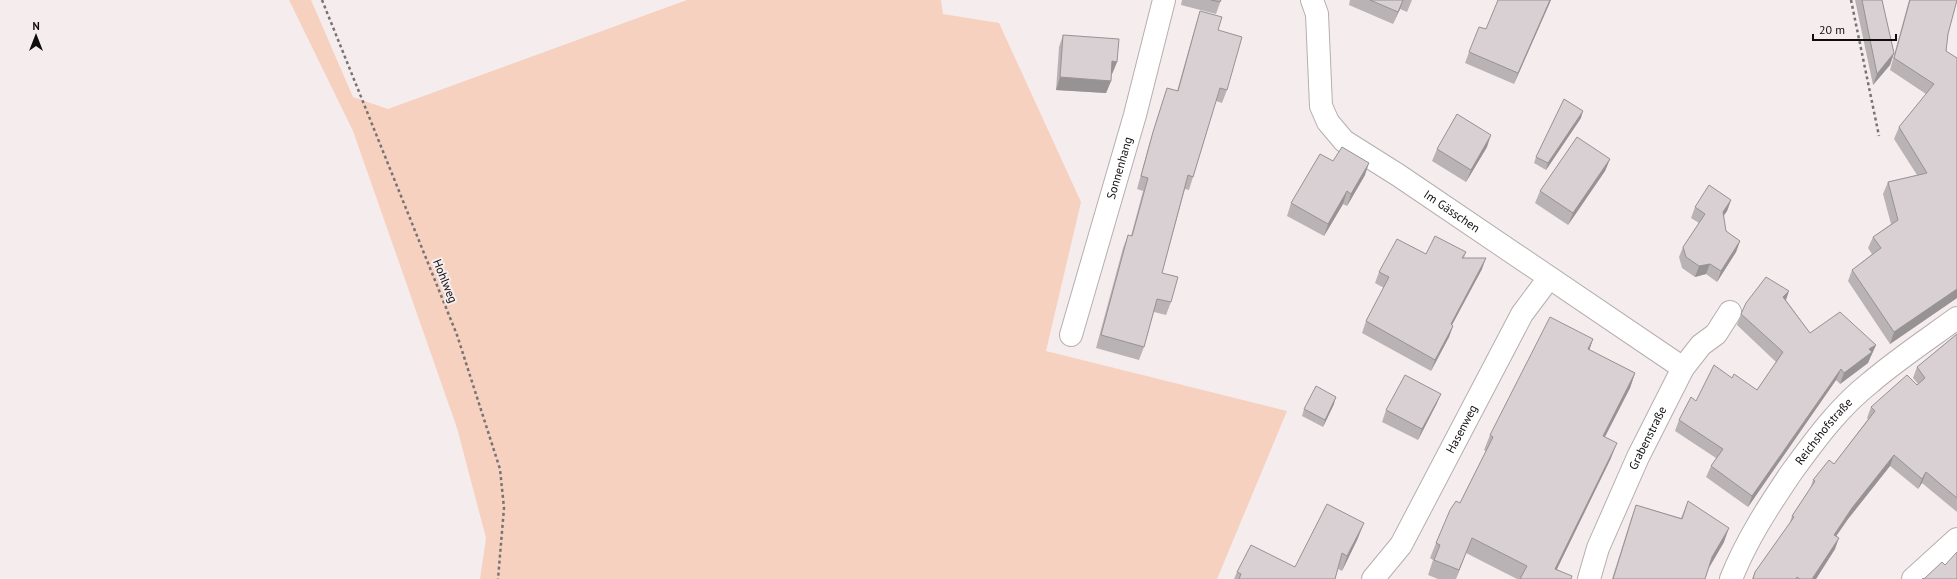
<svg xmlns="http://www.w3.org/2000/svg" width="1957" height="579" font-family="'PT Sans',sans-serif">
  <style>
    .green { fill: #f7d1bf }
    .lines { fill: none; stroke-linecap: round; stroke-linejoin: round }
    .minor-casing { stroke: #b6aeaf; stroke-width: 24 }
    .path { stroke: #787273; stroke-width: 2.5; stroke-dasharray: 3 3; stroke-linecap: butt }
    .minor { stroke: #fff; stroke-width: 22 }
    .wall { fill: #bab3b5 }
    .shaded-wall { fill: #979294 }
    .building { fill: #d8d0d3; stroke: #979294 }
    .labels { text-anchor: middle; stroke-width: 4; stroke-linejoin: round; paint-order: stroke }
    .street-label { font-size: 12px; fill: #100d0e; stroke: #f5eced }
  </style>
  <rect width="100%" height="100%" fill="#f5eced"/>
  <!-- green -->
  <path class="green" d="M 289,0 L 311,0 L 353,97 L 388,109 L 687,0 L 941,0 L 943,14 L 999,23 L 1081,202 L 1046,351 L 1287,411 L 1217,579 L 480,579 L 486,538 L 457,428 L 353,131 Z"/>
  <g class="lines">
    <defs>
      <g id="minor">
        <path id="s1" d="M 1312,0 L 1317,14 L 1321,106 L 1328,122 L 1344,141 L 1398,175 L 1683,368"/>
        <path id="s2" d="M 1071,335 L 1135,115 L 1164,0"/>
        <path id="s3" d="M 1373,579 L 1401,545 L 1522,314 L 1549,278"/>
        <path id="s4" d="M 1589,579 L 1598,548 L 1638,457 L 1683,368 L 1701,345 L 1716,334 L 1730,312"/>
        <path id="s5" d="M 1731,579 C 1746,541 1768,507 1791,473 C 1815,440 1839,407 1871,382 C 1898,359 1928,339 1957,318"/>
        <path d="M 1913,579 L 1957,539"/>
      </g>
    </defs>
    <!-- minor casing -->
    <use href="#minor" class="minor-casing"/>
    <!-- path -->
    <path class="path" d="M 322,0 L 457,335 L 500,469 L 504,508 L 498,579
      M 1851,0 L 1879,136"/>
    <!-- minor -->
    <use href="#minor" class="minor"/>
  </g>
  <!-- wall -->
  <path class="wall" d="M 1182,0 L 1221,0 L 1216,14 L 1181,5 Z
    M 1350,0 L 1412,0 L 1407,12 L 1400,9 L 1393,24 L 1349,5 Z
    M 1551,0 L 1514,84 L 1465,63 L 1469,52 L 1486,29 Z
    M 1855,0 L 1882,0 L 1894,53 L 1890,65 L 1873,85 Z
    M 1909,0 L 1957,0 L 1948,34 L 1946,51 L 1957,58 L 1957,298 L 1890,344 L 1848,281 L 1852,270 L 1872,254 L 1868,248 L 1873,237 L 1891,224 L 1883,194 L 1888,182 L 1917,175 L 1894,139 L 1899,127 L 1926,94 L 1890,70 Z
    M 1200,11 L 1218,30 L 1227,90 L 1222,103 L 1216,101 L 1193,177 L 1189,190 L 1185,189 L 1162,273 L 1171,302 L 1166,315 L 1154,312 L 1144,347 L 1139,360 L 1096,348 L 1123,248 L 1128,235 L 1131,236 L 1143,191 L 1137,189 L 1149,145 L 1167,88 L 1177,91 L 1196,24 Z
    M 1063,35 L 1117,62 L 1112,74 L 1111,74 L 1111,81 L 1106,93 L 1056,90 L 1059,47 Z
    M 1581,118 L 1546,170 L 1534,163 L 1536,157 Z
    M 1487,147 L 1466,182 L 1432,161 L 1437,149 Z
    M 1610,159 L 1605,171 L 1568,225 L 1535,203 L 1540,191 Z
    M 1333,161 L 1365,175 L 1347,206 L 1343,204 L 1324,236 L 1287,216 L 1291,203 Z
    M 1731,200 L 1727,211 L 1723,216 L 1726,231 L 1740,241 L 1736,252 L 1717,282 L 1706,274 L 1695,277 L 1682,268 L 1679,257 L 1683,247 L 1699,223 L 1691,218 L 1695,207 Z
    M 1466,252 L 1464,258 L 1482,269 L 1452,325 L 1453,326 L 1449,337 L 1431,371 L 1362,333 L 1366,321 L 1384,288 L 1375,283 L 1379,272 L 1426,254 Z
    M 1786,300 L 1810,333 L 1876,345 L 1871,356 L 1870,358 L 1868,363 L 1840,384 L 1836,380 L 1748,507 L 1706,477 L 1711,466 L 1716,458 L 1675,431 L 1679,420 L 1696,401 L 1732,378 L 1757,390 L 1776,362 L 1737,325 L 1741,314 Z
    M 1957,334 L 1957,512 L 1922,483 L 1918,489 L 1890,466 L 1848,519 L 1836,536 L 1835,549 L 1816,579 L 1752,579 L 1755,572 L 1789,525 L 1792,516 L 1810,489 L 1813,480 L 1834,464 L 1868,419 L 1867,418 L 1871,407 L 1917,385 L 1918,384 L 1913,378 L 1917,367 Z
    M 1593,339 L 1589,350 L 1635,373 L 1630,388 L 1605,437 L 1611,458 L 1557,569 L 1571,579 L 1517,579 L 1466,553 L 1456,579 L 1438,579 L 1428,575 L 1433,560 L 1430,558 L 1436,543 L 1460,503 L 1486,451 L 1484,450 L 1490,435 Z
    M 1441,394 L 1436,405 L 1418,440 L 1382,422 L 1386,410 Z
    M 1334,404 L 1323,427 L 1302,416 L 1304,409 Z
    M 1688,501 L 1724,542 L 1709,568 L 1705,579 L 1612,579 L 1631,519 L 1636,505 L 1681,518 Z
    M 1358,538 L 1342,571 L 1338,569 L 1335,579 L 1234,579 L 1237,572 L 1295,567 Z"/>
  <!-- shaded-wall -->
  <path class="shaded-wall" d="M 1403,0 L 1400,9 L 1393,24 Z
    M 1550,0 L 1551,0 L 1514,84 L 1518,73 Z
    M 1894,53 L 1890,65 L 1873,85 L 1877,74 Z
    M 1112,61 L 1117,62 L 1112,74 L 1108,73 Z
    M 1060,77 L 1111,81 L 1106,93 L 1056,90 Z
    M 1583,111 L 1581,118 L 1546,170 L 1548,163 Z
    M 1491,135 L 1487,147 L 1466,182 L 1471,170 Z
    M 1610,159 L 1605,171 L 1568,225 L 1573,213 Z
    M 1369,163 L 1365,175 L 1347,206 L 1351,194 Z
    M 1347,191 L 1343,204 L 1324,236 L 1328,224 Z
    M 1731,200 L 1727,211 L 1719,223 L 1723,212 Z
    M 1740,241 L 1736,252 L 1717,282 L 1721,271 Z
    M 1486,258 L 1482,269 L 1446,336 L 1451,324 Z
    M 1710,264 L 1706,274 L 1695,277 L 1699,266 Z
    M 1957,289 L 1957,298 L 1890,344 L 1894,332 Z
    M 1789,291 L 1785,303 L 1783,297 Z
    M 1453,326 L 1449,337 L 1431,371 L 1435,360 Z
    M 1593,339 L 1588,354 L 1588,349 Z
    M 1876,345 L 1871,356 L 1870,358 L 1868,363 L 1840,384 L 1844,373 L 1869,349 Z
    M 1841,369 L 1836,380 L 1748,507 L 1752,496 Z
    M 1635,373 L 1630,388 L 1597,452 L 1603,436 Z
    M 1441,394 L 1436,405 L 1418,440 L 1422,429 Z
    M 1336,397 L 1334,404 L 1323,427 L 1325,420 Z
    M 1617,443 L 1611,458 L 1552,579 L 1555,569 Z
    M 1894,455 L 1890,466 L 1848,519 L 1830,545 L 1834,535 L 1852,508 Z
    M 1926,472 L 1922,483 L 1918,489 L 1922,479 Z
    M 1364,523 L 1358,538 L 1342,571 L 1347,556 Z
    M 1729,528 L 1724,542 L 1707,571 L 1712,557 Z
    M 1472,538 L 1466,553 L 1456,579 L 1459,570 Z
    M 1839,538 L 1835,549 L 1816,579 L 1812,579 Z"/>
  <!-- building -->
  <path class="building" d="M 1211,0 L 1221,0 L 1220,2 Z
    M 1370,0 L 1403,0 L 1398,12 Z
    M 1498,0 L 1550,0 L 1518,73 L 1469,52 L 1479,27 L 1486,29 Z
    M 1862,0 L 1882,0 L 1894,53 L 1877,74 Z
    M 1910,0 L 1957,0 L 1948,34 L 1946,51 L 1957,58 L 1957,289 L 1894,332 L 1852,270 L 1881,248 L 1873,237 L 1898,220 L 1888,182 L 1927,173 L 1899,127 L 1934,84 L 1894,58 Z
    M 1200,11 L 1222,17 L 1218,30 L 1242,37 L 1227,90 L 1220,88 L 1193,177 L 1188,175 L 1162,273 L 1178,277 L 1171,302 L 1157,299 L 1144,347 L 1101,335 L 1128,235 L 1132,236 L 1148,178 L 1141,176 L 1153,132 L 1167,88 L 1178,91 Z
    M 1063,35 L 1119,39 L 1117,62 L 1112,61 L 1111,81 L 1060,77 Z
    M 1564,99 L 1583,111 L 1548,163 L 1536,157 Z
    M 1457,114 L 1491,135 L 1471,170 L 1437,149 Z
    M 1577,137 L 1610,159 L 1573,213 L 1540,191 Z
    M 1342,147 L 1369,163 L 1351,194 L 1347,191 L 1328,224 L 1291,203 L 1320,154 L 1333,161 Z
    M 1709,185 L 1731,200 L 1723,212 L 1726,231 L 1740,241 L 1721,271 L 1710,264 L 1699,266 L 1686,257 L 1683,247 L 1705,214 L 1695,207 Z
    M 1435,236 L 1466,252 L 1462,258 L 1486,258 L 1451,324 L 1453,326 L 1435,360 L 1366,321 L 1389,277 L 1379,272 L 1397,239 L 1426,254 Z
    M 1766,277 L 1789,291 L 1783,297 L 1810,333 L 1840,312 L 1876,345 L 1869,349 L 1872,352 L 1844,373 L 1841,369 L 1752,496 L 1711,466 L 1723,449 L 1679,420 L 1691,397 L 1696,401 L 1714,365 L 1732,378 L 1734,374 L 1757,390 L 1783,352 L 1741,314 L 1746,303 Z
    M 1550,317 L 1593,339 L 1588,349 L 1635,373 L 1603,436 L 1617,443 L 1555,569 L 1572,576 L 1571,579 L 1520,579 L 1527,566 L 1472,538 L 1459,570 L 1434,560 L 1440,545 L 1436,543 L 1450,510 L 1456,501 L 1460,503 L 1493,437 L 1490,435 Z
    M 1957,334 L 1957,498 L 1926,472 L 1922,479 L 1894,455 L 1852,508 L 1834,535 L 1839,538 L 1812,579 L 1800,579 L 1797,577 L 1796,579 L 1753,579 L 1755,572 L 1794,517 L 1792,516 L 1815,481 L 1813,480 L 1829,460 L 1834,464 L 1875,411 L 1871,407 L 1907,375 L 1917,385 L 1925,378 L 1917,367 Z
    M 1405,375 L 1441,394 L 1422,429 L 1386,410 Z
    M 1316,386 L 1336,397 L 1325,420 L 1304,409 Z
    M 1688,501 L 1729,528 L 1712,557 L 1705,579 L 1613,579 L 1636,505 L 1682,519 Z
    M 1327,504 L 1364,523 L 1347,556 L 1342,553 L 1335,579 L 1239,579 L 1241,574 L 1237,572 L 1251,545 L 1295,567 Z
    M 1957,552 L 1957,579 L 1922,579 L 1925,578 L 1942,562 L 1945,565 Z"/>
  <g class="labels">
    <!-- street labels -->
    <g class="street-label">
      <text dy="4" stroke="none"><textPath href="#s2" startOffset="174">Sonnenhang</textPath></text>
      <text dy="4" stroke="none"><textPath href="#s1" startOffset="278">Im Gässchen</textPath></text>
      <text transform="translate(445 281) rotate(68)" y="4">Hohlweg</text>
      <text dy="4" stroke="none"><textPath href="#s3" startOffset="175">Hasenweg</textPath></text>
      <text dy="4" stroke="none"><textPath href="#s5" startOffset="175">Reichshofstraße</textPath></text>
      <text dy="4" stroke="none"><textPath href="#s4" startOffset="153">Grabenstraße</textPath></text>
    </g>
  </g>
  <!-- north arrow -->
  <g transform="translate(36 36)" stroke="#f5eced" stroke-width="3" paint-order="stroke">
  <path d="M0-3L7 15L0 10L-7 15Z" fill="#100d0e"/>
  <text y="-6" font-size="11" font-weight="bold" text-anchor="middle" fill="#100d0e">N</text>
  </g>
  <!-- scale -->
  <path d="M1813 34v6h83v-6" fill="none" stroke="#100d0e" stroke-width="2"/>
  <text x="1819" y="34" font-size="12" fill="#100d0e" stroke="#f5eced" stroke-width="3" paint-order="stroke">20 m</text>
</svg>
